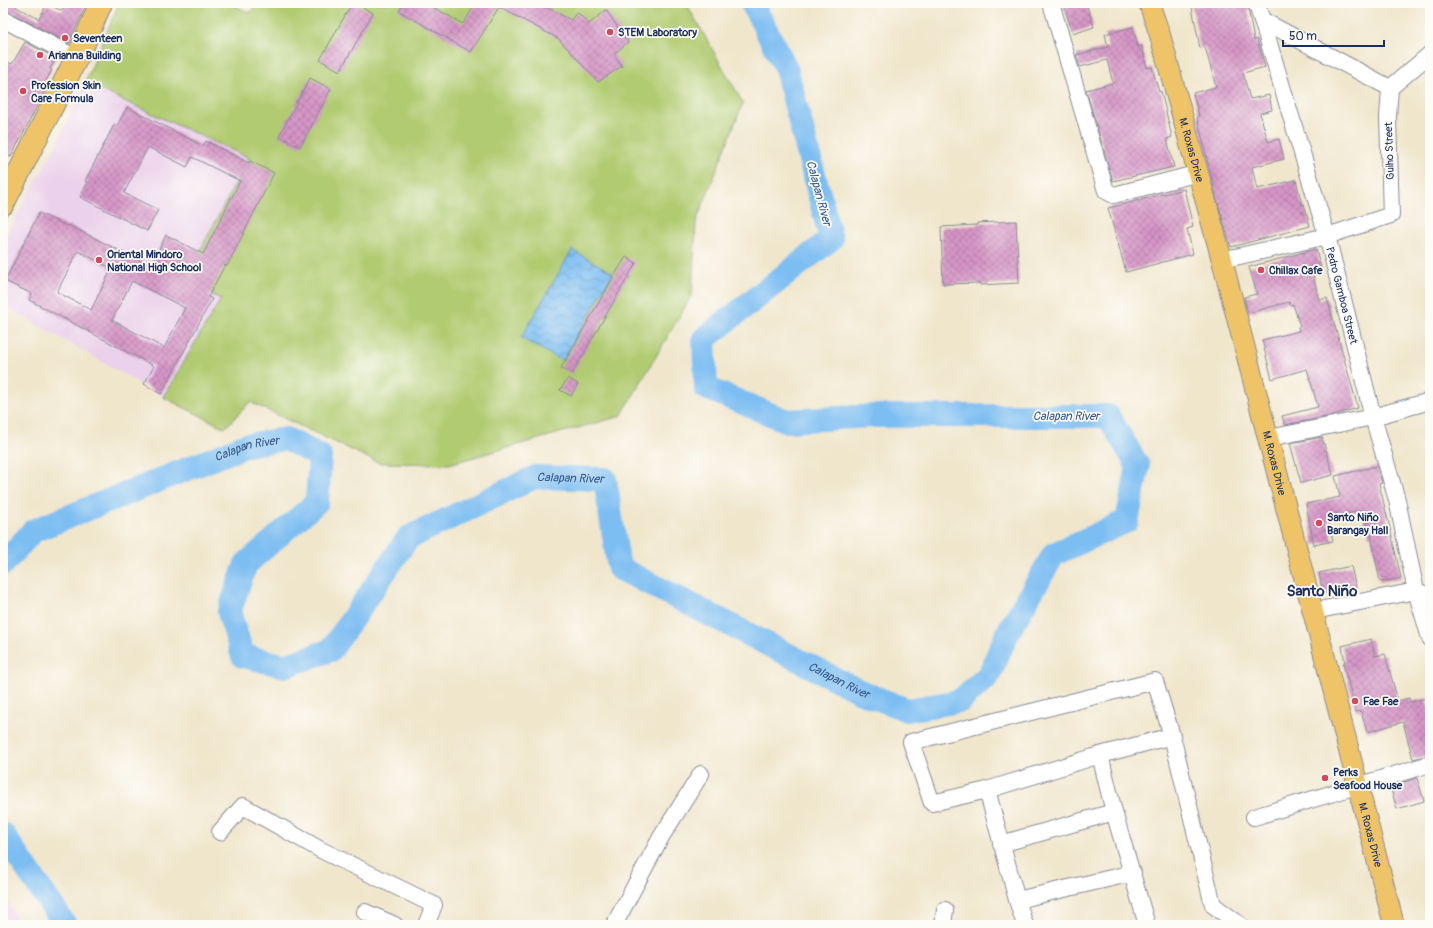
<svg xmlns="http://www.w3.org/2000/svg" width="1433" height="928" font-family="Pangolin,sans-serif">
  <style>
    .built { fill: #ebd1eb }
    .green { fill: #b0cb70; stroke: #667d67 }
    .water { fill: url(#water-waves); stroke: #4c76a8 }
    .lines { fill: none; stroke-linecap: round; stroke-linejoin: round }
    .river { stroke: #7dbef2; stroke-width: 24 }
    .building { fill: url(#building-cross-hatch); fill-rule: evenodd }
    .minor-casing { stroke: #868a95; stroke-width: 18 }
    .major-casing { stroke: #868a95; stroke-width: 22 }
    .highway-casing { stroke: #868a95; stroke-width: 24 }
    .minor { stroke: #fff; stroke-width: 16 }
    .major { stroke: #efc469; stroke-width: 20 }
    .highway { stroke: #efc469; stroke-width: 22 }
    .poi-dot { fill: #d1495b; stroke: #fdfcf7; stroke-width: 1.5 }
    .labels { text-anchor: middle; stroke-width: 3.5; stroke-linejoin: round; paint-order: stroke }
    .poi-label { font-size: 11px; font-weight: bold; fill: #1b2f5e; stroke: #fdfcf7; text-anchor: start }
    .street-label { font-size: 11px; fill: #1b2f5e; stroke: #fdfcf7 }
    .water-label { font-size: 12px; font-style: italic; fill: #385a8a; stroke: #fdfcf7 }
    .district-label { font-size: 15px; font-weight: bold; fill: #1b2f5e; stroke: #fdfcf7 }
  </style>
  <defs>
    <pattern id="water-waves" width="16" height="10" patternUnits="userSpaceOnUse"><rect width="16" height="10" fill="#7dbef2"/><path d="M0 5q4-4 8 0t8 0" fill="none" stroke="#669bc7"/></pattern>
    <pattern id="building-cross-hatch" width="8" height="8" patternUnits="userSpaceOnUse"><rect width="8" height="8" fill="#d695c6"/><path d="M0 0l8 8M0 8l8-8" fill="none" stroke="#ad7aa4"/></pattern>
  </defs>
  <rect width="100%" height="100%" fill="#fdfcf7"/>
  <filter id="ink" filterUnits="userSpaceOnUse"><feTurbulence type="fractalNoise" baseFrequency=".025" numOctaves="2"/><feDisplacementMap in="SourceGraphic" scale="8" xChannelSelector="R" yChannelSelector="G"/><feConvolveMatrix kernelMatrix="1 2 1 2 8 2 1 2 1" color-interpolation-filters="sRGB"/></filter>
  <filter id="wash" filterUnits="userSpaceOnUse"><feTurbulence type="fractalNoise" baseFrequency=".012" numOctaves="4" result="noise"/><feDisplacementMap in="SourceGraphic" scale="16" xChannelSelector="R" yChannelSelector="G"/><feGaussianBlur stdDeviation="0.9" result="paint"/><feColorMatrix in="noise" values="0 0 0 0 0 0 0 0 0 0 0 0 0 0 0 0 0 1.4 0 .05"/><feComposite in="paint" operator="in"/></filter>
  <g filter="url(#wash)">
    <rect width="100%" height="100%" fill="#f0e6cc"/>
    <!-- built -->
    <path class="built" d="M 85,83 L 249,158 L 184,281 L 221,299 L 163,397 L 3,305 L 3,240 L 54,149 Z
      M 3,890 L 19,925 L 3,925 Z"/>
    <!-- green -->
    <path class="green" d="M 119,3 L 229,3 L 250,13 L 257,3 L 686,3 L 743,103 L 696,222 L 692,295 L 621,416 L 449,464 L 379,463 L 250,402 L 225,428 L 163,397 L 221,299 L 184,281 L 249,158 L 85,83 Z"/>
    <!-- water -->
    <path class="water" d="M 572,250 L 613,273 L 563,361 L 521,338 Z"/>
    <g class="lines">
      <!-- river -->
      <g class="river">
        <path id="s1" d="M 3,564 L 33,531 L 247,445 L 286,439 L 320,456 L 317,502 L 246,564 L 229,612 L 243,656 L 285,666 L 331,650 L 408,538 L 535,477 L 605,479 L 619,568 L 859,691 L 907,710 L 960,701 L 989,675 L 1008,632 L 1054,554 L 1127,521 L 1138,466 L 1108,416 L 872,416 L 787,421 L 706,388 L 704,339 L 831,239 L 786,68 L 752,3"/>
        <path d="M 3,834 L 65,925"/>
      </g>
    </g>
    <g id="blocks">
      <!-- building -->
      <path class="building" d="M 3,3 L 18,3 L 16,7 L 39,19 L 47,4 L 62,11 L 67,3 L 87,3 L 69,43 L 7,11 L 3,10 Z
        M 352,3 L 355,3 L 373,13 L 340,71 L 320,60 Z
        M 404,3 L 426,3 L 463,24 L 476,3 L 539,3 L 571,20 L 577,12 L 589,24 L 606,10 L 628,42 L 614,54 L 622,66 L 598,82 L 559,39 L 499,7 L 471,52 L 399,11 Z
        M 1063,3 L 1086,3 L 1094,27 L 1073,34 Z
        M 1214,3 L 1247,3 L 1254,40 L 1257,39 L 1265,67 L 1243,73 L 1250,99 L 1269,95 L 1272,110 L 1260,113 L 1268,142 L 1279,139 L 1284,159 L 1252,167 L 1257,189 L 1296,180 L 1302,205 L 1304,204 L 1310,226 L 1231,247 L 1217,200 L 1197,117 L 1199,116 L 1193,93 L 1216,87 L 1205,47 L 1200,48 L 1192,7 Z
        M 1133,27 L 1138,47 L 1142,46 L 1147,68 L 1152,67 L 1159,92 L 1161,91 L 1172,137 L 1167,139 L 1174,167 L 1113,181 L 1086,90 L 1113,83 L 1107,60 L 1080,67 L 1076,55 L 1108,47 L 1105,34 Z
        M 25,42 L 56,58 L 50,69 L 52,70 L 46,81 L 49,83 L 11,157 L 3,154 L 3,60 L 12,64 Z
        M 310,78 L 331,89 L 300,147 L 279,136 Z
        M 127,107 L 203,146 L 206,141 L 249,163 L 250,161 L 274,173 L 227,266 L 225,265 L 208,297 L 212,299 L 161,394 L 144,384 L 154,366 L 29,300 L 32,294 L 5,281 L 39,213 L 67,226 L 68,225 L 151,266 L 166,235 L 203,254 L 240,181 L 192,157 L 187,167 L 148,147 L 124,193 L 158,210 L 147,231 L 80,197 L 88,182 L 85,181 L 114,125 L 117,126 ZM 78,251 L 109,267 L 108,269 L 111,270 L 91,310 L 57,292 ZM 132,281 L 185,308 L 164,348 L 112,320 Z
        M 1184,189 L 1193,227 L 1187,229 L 1193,254 L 1126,272 L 1108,208 Z
        M 1016,221 L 1019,283 L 980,285 L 980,283 L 943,284 L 941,227 L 977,225 L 977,223 Z
        M 1316,249 L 1322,272 L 1313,275 L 1319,300 L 1327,298 L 1358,408 L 1326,417 L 1285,425 L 1282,416 L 1318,407 L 1307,369 L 1272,379 L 1262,340 L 1299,331 L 1298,327 L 1300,326 L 1293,304 L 1290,305 L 1289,302 L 1248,313 L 1244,297 L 1257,294 L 1249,267 Z
        M 626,257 L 636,263 L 572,374 L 561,368 L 614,276 Z
        M 568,378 L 578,384 L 571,396 L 560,390 Z
        M 1322,437 L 1333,475 L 1301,483 L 1290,443 Z
        M 1377,466 L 1382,483 L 1379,484 L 1390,528 L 1401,578 L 1380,582 L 1371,535 L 1369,536 L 1361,510 L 1328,519 L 1333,541 L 1314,545 L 1306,504 L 1340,497 L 1335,476 Z
        M 1351,566 L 1356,588 L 1323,594 L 1319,573 Z
        M 1371,639 L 1375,656 L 1385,654 L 1398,701 L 1409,698 L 1410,702 L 1426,698 L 1430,714 L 1430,755 L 1413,759 L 1403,722 L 1367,732 L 1361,711 L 1356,712 L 1343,663 L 1345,663 L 1342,646 Z
        M 1417,778 L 1424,801 L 1397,809 L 1390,786 Z"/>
    </g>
  </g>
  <g filter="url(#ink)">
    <use href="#blocks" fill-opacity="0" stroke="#868a95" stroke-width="1"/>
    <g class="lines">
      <defs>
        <g id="minor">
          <path d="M 1051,3 L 1106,191 L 1114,195 L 1199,173"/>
          <path id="s2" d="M 1256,3 L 1262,20 L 1327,236 L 1373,417 L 1397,500 L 1416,591 L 1430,638"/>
          <path d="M 3,19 L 76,58"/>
          <path d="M 1262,20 L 1390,88 L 1430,54"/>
          <path d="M 1222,260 L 1327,236 L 1391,215 L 1388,117 L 1390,88"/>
          <path d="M 1269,438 L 1373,417 L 1430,401"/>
          <path d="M 1314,611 L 1416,591 L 1430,596"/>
          <path d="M 1172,736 L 1100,755 L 987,790 L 932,803 L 911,742 L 1155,681 L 1172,736 L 1213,905 L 1240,925"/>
          <path d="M 987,790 L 1017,900 L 1025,925"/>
          <path d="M 1114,812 L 1147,925"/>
          <path d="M 1254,817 L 1430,764"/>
          <path d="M 220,832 L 243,806 L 321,850 L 434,905 L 426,925"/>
          <path d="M 1001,844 L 1114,812 L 1100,755"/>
          <path d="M 1017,900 L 1133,873"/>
          <path d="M 365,912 L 395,925"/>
          <path d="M 614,925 L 661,837 L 701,774"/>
          <path d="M 943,925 L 945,910"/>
        </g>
        <g id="major">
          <path id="s3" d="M 1149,3 L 1160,35 L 1222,260 L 1394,925"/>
        </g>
        <path id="highway" d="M 3,204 L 83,45 L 101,3"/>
      </defs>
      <!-- minor casing -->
      <use href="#minor" class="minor-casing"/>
      <!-- major casing -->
      <use href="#major" class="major-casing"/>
      <!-- highway casing -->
      <use href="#highway" class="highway-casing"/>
      <!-- minor -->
      <use href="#minor" class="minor"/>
      <!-- major -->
      <use href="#major" class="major"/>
      <!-- highway -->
      <use href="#highway" class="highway"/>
    </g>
  </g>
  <!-- markers -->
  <g class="poi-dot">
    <circle cx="610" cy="32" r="4"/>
    <circle cx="65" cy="38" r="4"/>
    <circle cx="40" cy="55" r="4"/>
    <circle cx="23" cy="91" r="4"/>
    <circle cx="99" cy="260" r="4"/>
    <circle cx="1261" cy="270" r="4"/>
    <circle cx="1319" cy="523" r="4"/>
    <circle cx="1355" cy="701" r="4"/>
    <circle cx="1325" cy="778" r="4"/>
  </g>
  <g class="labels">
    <!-- poi labels -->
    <g class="poi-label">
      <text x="618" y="36">STEM Laboratory</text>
      <text x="73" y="42">Seventeen</text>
      <text x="48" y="59">Arianna Building</text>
      <text x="31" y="89">Profession Skin<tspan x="31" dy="13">Care Formula</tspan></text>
      <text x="107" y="258">Oriental Mindoro<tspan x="107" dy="13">National High School</tspan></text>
      <text x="1269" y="274">Chillax Cafe</text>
      <text x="1327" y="521">Santo Niño<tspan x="1327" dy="13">Barangay Hall</tspan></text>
      <text x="1363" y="705">Fae Fae</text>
      <text x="1333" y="776">Perks<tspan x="1333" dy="13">Seafood House</tspan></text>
    </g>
    <!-- street labels -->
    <g class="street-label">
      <text dy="4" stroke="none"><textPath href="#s3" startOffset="153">M. Roxas Drive</textPath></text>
      <text transform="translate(1389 151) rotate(-92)" y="4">Guiho Street</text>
      <text dy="4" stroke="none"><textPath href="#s2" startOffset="305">Pedro Gamboa Street</textPath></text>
      <text dy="4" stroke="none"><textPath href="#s3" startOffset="477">M. Roxas Drive</textPath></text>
      <text dy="4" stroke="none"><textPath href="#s3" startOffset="861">M. Roxas Drive</textPath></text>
    </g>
    <!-- water labels -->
    <g class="water-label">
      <text transform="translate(819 193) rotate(75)" y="4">Calapan River</text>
      <text x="1066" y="420">Calapan River</text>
      <text dy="4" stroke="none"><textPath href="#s1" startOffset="274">Calapan River</textPath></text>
      <text dy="4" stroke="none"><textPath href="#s1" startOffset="994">Calapan River</textPath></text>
      <text dy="4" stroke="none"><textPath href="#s1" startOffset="1366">Calapan River</textPath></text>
    </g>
    <!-- district labels -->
    <g class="district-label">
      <text x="1322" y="596">Santo Niño</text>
    </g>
  </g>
  <!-- margin -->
  <rect width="1433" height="928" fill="none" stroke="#fdfcf7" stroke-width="16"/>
  <!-- scale -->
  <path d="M1283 40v6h101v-6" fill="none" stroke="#1b2f5e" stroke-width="2"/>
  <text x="1289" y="40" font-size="12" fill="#1b2f5e" stroke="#fdfcf7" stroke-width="3" paint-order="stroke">50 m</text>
</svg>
